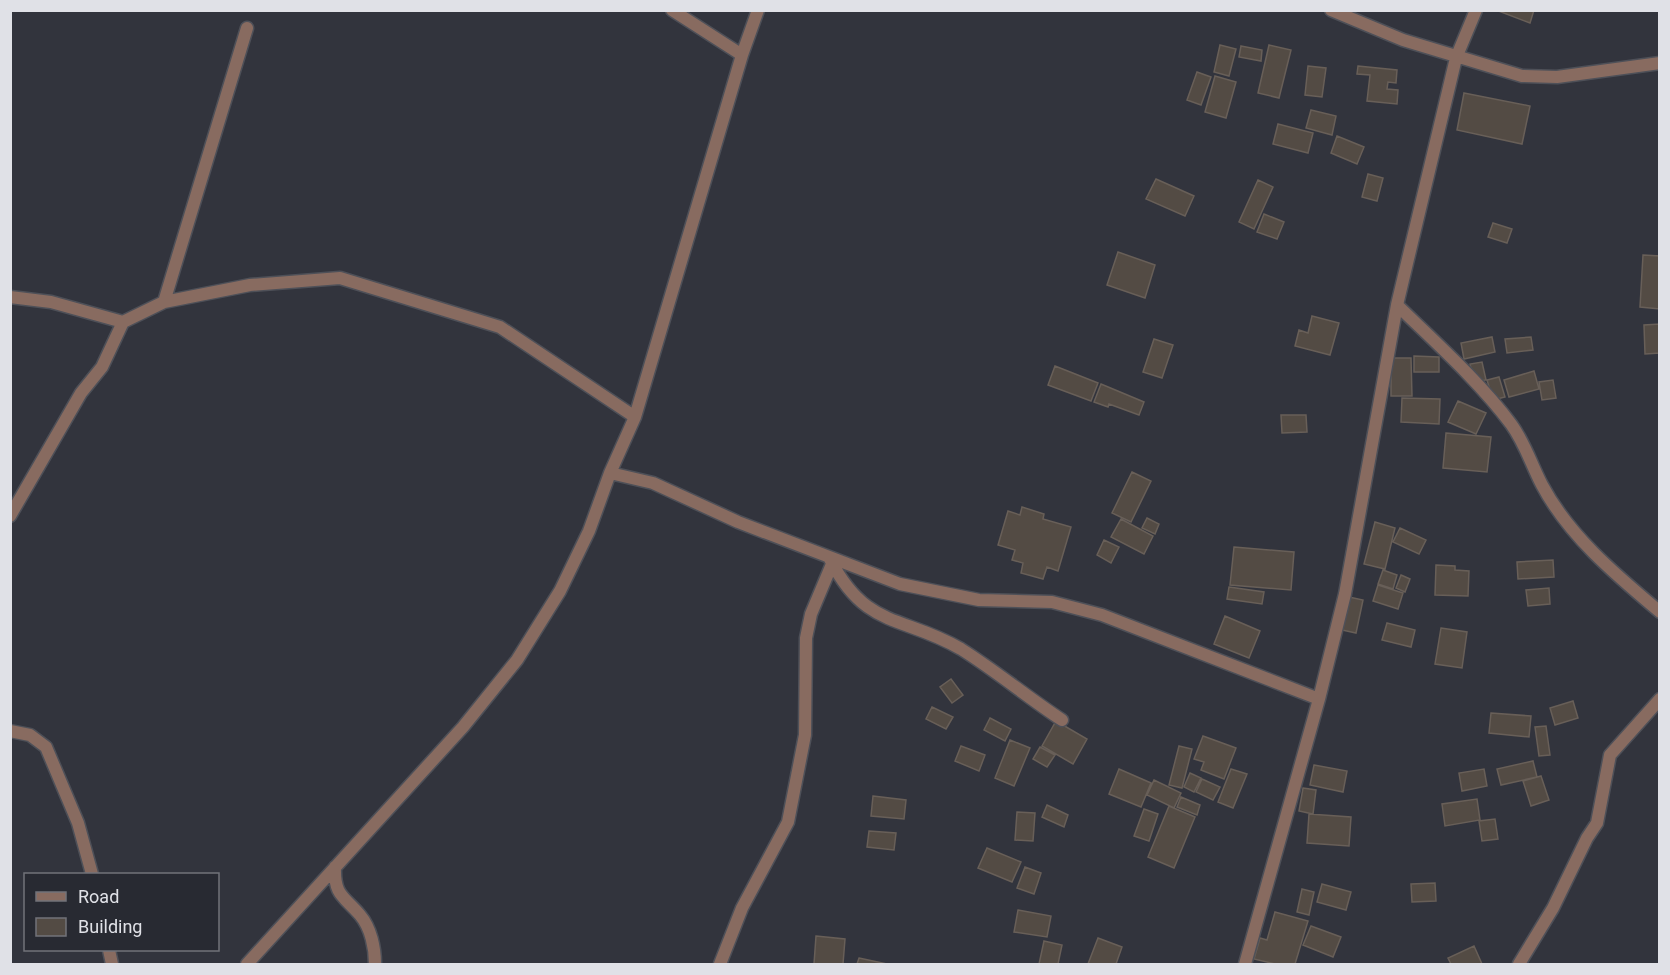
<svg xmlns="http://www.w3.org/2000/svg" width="1670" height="975" font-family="Roboto,sans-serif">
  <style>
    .building { fill: #534b44; stroke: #685f58; stroke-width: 1.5 }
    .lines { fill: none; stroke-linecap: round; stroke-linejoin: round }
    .minor-casing { stroke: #4e5058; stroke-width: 15 }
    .minor { stroke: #886b60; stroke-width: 12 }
  </style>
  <rect width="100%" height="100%" fill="#32343d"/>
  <!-- building -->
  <path class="building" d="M 1496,10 L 1534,10 L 1530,23 Z
    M 1220,45 L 1236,49 L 1229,76 L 1214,72 Z
    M 1269,45 L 1291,50 L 1279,98 L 1258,93 Z
    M 1241,46 L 1262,50 L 1261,61 L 1239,57 Z
    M 1308,66 L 1326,68 L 1322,97 L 1305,95 Z
    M 1358,66 L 1397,70 L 1396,83 L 1388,82 L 1387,89 L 1398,90 L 1397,104 L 1367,101 L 1370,75 L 1357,74 Z
    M 1197,72 L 1211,77 L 1201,105 L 1187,100 Z
    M 1215,76 L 1236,82 L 1226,118 L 1205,112 Z
    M 1464,93 L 1530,106 L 1522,144 L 1457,130 Z
    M 1311,110 L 1336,116 L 1332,135 L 1306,128 Z
    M 1278,124 L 1313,133 L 1308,153 L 1273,144 Z
    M 1337,136 L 1364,147 L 1357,164 L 1331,153 Z
    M 1368,174 L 1383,178 L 1377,201 L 1362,197 Z
    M 1156,179 L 1194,196 L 1185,216 L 1146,199 Z
    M 1258,180 L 1273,187 L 1254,229 L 1239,222 Z
    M 1264,214 L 1284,222 L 1277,239 L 1257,232 Z
    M 1493,223 L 1512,229 L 1507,243 L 1488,237 Z
    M 1118,252 L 1155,265 L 1145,298 L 1107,285 Z
    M 1643,255 L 1660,256 L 1660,309 L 1640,307 Z
    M 1312,316 L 1339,323 L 1330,355 L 1295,346 L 1299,330 L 1308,333 Z
    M 1660,324 L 1660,353 L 1645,354 L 1644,325 Z
    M 1492,337 L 1495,352 L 1464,359 L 1461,343 Z
    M 1531,337 L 1533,350 L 1507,353 L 1505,339 Z
    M 1154,339 L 1173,345 L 1162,378 L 1143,372 Z
    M 1414,356 L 1439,357 L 1439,372 L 1414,372 Z
    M 1391,358 L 1411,358 L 1412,396 L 1391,396 Z
    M 1482,362 L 1486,380 L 1474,382 L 1470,364 Z
    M 1055,366 L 1098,383 L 1091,401 L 1048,385 Z
    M 1534,371 L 1539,389 L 1509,397 L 1504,380 Z
    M 1499,377 L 1505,397 L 1493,400 L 1487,380 Z
    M 1553,380 L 1556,398 L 1542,400 L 1539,382 Z
    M 1101,384 L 1144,402 L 1139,415 L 1109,404 L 1108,407 L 1094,402 Z
    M 1402,398 L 1440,399 L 1439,424 L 1401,422 Z
    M 1458,401 L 1486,413 L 1476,434 L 1448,422 Z
    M 1281,415 L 1306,415 L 1307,432 L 1282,433 Z
    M 1446,433 L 1491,437 L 1487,472 L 1443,468 Z
    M 1132,472 L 1151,481 L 1131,522 L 1112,513 Z
    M 1022,507 L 1044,514 L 1043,519 L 1071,527 L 1058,571 L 1047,567 L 1043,579 L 1021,573 L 1023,563 L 1012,560 L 1015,550 L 998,545 L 1008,511 L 1020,515 Z
    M 1147,518 L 1159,524 L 1155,534 L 1142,528 Z
    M 1121,519 L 1153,536 L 1144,554 L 1111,537 Z
    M 1375,522 L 1395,528 L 1385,569 L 1364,564 Z
    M 1400,528 L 1426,540 L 1419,554 L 1393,542 Z
    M 1104,540 L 1119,547 L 1111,563 L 1097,555 Z
    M 1234,547 L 1294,552 L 1291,590 L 1230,585 Z
    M 1553,560 L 1554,577 L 1518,579 L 1517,562 Z
    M 1436,565 L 1455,566 L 1455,570 L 1469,571 L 1468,596 L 1435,595 Z
    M 1383,570 L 1397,575 L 1393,589 L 1378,584 Z
    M 1401,575 L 1410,579 L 1405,592 L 1396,588 Z
    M 1378,585 L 1403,593 L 1398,609 L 1373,601 Z
    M 1229,587 L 1264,592 L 1262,604 L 1227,599 Z
    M 1549,588 L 1550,604 L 1528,606 L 1526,590 Z
    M 1349,597 L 1363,600 L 1356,633 L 1342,630 Z
    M 1225,616 L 1260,631 L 1249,658 L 1214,644 Z
    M 1387,623 L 1415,630 L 1411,647 L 1382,640 Z
    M 1441,628 L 1467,632 L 1462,668 L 1435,664 Z
    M 951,679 L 963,695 L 952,703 L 940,687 Z
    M 1573,701 L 1578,718 L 1555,725 L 1550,708 Z
    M 932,707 L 953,717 L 946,729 L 926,719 Z
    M 1491,713 L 1531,716 L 1529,737 L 1489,733 Z
    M 990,718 L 1011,729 L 1005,741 L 984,730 Z
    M 1056,721 L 1087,739 L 1073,764 L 1042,746 Z
    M 1546,726 L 1550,755 L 1539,756 L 1535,727 Z
    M 1203,736 L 1236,748 L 1224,779 L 1201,770 L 1204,762 L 1194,759 Z
    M 1010,740 L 1030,748 L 1014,786 L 995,778 Z
    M 961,746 L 985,755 L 979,771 L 955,761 Z
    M 1179,746 L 1192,749 L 1182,788 L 1169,785 Z
    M 1040,747 L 1055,755 L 1047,767 L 1033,759 Z
    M 1533,761 L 1537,777 L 1501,785 L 1497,769 Z
    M 1314,765 L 1347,771 L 1343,792 L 1310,785 Z
    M 1119,769 L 1151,783 L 1141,807 L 1109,794 Z
    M 1231,769 L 1247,774 L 1233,808 L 1218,802 Z
    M 1484,769 L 1487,786 L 1462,791 L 1459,773 Z
    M 1190,773 L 1201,778 L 1194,792 L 1184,787 Z
    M 1541,776 L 1549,800 L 1531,806 L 1523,781 Z
    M 1202,779 L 1220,787 L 1213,800 L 1196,792 Z
    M 1154,780 L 1181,793 L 1174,808 L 1147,795 Z
    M 1303,788 L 1316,790 L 1313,814 L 1299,811 Z
    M 873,796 L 906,800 L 904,819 L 871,816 Z
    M 1181,797 L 1200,805 L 1197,815 L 1177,807 Z
    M 1477,799 L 1480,820 L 1445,826 L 1442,804 Z
    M 1047,805 L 1068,815 L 1064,827 L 1042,817 Z
    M 1169,806 L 1195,817 L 1174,868 L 1148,857 Z
    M 1144,809 L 1158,814 L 1149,841 L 1134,836 Z
    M 1017,812 L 1035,813 L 1033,841 L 1015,840 Z
    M 1309,814 L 1351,817 L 1349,846 L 1307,843 Z
    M 1495,819 L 1498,839 L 1482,841 L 1479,821 Z
    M 869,831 L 896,833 L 894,850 L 867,847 Z
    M 987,848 L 1021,862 L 1012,882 L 978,868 Z
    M 1025,867 L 1041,873 L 1034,894 L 1017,888 Z
    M 1435,883 L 1436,901 L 1412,902 L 1411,884 Z
    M 1322,884 L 1351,892 L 1346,910 L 1317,902 Z
    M 1302,889 L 1314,892 L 1309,915 L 1297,912 Z
    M 1018,910 L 1051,916 L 1047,937 L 1014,932 Z
    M 1275,912 L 1308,921 L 1295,964 L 1275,964 L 1254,959 L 1260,938 L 1267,940 Z
    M 1311,926 L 1341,937 L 1333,957 L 1303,945 Z
    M 816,936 L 845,939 L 843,964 L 814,964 Z
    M 1098,938 L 1122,947 L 1116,964 L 1088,964 Z
    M 1044,941 L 1062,945 L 1058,964 L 1039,964 Z
    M 1474,946 L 1482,964 L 1451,964 L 1448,958 Z
    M 859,958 L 887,964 L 857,964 Z"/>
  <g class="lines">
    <defs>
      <path id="minor" d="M 672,10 L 742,55
        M 1331,10 L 1403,40 L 1522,76 L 1557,77 L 1660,63
        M 10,297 L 51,302 L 123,322 L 164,302 L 250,285 L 340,278 L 500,327 L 635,417
        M 164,302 L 247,28
        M 1397,305 C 1434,341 1480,382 1511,424 C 1525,443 1531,464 1542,485 C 1569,536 1616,575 1660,612
        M 610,473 L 653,483 L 738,522 L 900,584 L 979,600 L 1052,602 L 1102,615 L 1319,699
        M 10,516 L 81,393 L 102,367 L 123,322
        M 830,559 C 866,630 903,615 961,649 C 996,671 1027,697 1062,720
        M 10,731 L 30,735 L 46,747 L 78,823 L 92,874
        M 335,867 C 334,896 344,896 360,915 C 371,928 375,948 375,964
        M 109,950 L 112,964
        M 247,964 L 463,727 L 517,660 L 560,591 L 589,531 L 610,473 L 635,417 L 742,55 L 758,10
        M 720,964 L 742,908 L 788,822 L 805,735 L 806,638 L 811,614 L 832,564
        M 1245,964 L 1319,699 L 1345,594 L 1397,305 L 1456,58 L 1476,10
        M 1519,964 L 1553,908 L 1587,838 L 1597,823 L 1610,755 L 1660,699"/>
    </defs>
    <!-- minor casing -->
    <use href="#minor" class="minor-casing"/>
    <!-- minor -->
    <use href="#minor" class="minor"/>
  </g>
  <!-- border -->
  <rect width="1670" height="975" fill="none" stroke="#e0e1e7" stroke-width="24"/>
  <!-- legend -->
  <rect x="24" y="873" width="195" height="78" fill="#282a32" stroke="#72737a" stroke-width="1.5"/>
  <rect x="36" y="892" width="30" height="9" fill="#886b60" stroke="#72737a" stroke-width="1.5"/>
  <text x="78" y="903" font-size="18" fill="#e0e1e7">Road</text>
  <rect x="36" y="918" width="30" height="18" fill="#534b44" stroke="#72737a" stroke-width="1.5"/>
  <text x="78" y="933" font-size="18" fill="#e0e1e7">Building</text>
</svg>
